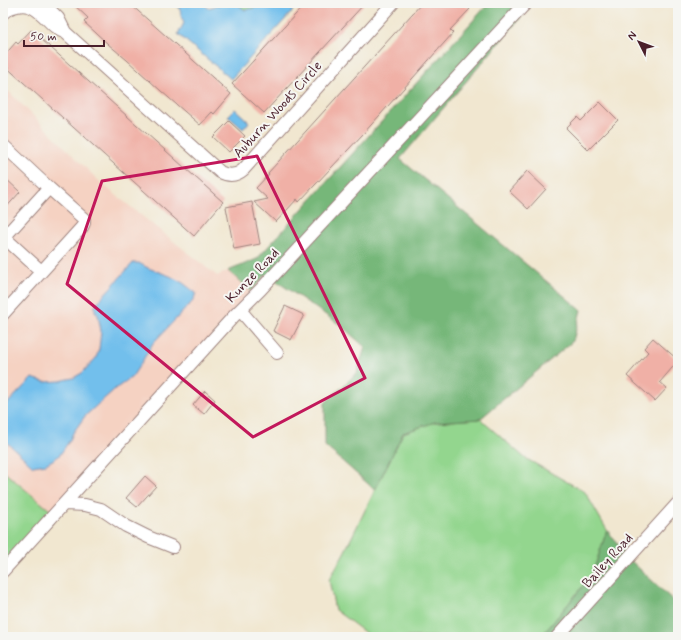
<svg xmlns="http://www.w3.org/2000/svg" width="681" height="640" font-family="Mynerve,sans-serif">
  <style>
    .built { fill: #f5d2c2 }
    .green { fill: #93d68e; stroke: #6e7a5c }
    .forest { fill: #76b779; stroke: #606b52 }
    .water { fill: #72bfec; stroke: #5e6f8c }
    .building { fill: #f0b0a6 }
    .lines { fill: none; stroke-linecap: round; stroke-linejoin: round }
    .minor-casing { stroke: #9e837e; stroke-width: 14 }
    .major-casing { stroke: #9e837e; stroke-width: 16 }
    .minor { stroke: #fff; stroke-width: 12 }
    .major { stroke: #fff; stroke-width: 15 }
    .marked { fill: none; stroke: #c2185b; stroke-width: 3; stroke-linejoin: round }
    .labels { text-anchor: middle; stroke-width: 4; stroke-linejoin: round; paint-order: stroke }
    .street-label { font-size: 14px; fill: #4a1f2b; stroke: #f6f6f2 }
  </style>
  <rect width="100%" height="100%" fill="#f6f6f2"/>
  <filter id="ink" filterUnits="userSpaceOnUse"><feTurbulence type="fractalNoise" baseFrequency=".025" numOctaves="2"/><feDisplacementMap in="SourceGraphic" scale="8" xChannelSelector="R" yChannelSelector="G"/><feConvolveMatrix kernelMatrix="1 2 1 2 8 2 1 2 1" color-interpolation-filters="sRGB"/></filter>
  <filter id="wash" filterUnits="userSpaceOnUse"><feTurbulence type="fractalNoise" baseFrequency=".012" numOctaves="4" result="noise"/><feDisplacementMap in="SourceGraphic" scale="16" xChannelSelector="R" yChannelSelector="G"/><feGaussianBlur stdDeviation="0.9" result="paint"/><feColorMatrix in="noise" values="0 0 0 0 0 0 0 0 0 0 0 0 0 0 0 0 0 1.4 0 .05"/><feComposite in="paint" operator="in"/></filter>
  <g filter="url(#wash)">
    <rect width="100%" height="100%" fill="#f1e7d0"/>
    <!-- built -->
    <path class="built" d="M 3,86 L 102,184 L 217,276 L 228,271 L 251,291 L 57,516 L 3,471 L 3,439 L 14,449 L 70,440 L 73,433 L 85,416 L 115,389 L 132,377 L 143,360 L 153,343 L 163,331 L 183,283 L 170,276 L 148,268 L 139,263 L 98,315 L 101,331 L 99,349 L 96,358 L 82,373 L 73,378 L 60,381 L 45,382 L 32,378 L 3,408 Z"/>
    <!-- green -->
    <path class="green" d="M 236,3 L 265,3 L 263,6 L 245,10 Z
      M 480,419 L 525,458 L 585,492 L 607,530 L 592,575 L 541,637 L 371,637 L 335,610 L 329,580 L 345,551 L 403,433 L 435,422 Z
      M 3,471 L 57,516 L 3,578 Z"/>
    <!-- forest -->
    <path class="forest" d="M 489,3 L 533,3 L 400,159 L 581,310 L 573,341 L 480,419 L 435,422 L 403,433 L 375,490 L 325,446 L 325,403 L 357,373 L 365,347 L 339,324 L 266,274 L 251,291 L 228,271 L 257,259 Z
      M 607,530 L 629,559 L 678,605 L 678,637 L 541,637 L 592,575 Z"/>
    <!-- water -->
    <path class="water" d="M 171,3 L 203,3 L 208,8 L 225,3 L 236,3 L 245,10 L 262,6 L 265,3 L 300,3 L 231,79 L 178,34 L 184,23 L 179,7 Z
      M 235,109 L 249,122 L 243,129 L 228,116 Z
      M 133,263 L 139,263 L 148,268 L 170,276 L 183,283 L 196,293 L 193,301 L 153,343 L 143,360 L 132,377 L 115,389 L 85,416 L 73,433 L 70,440 L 59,456 L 46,464 L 33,466 L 3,439 L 3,408 L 32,378 L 45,382 L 60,381 L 73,378 L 82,373 L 96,358 L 99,349 L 101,331 L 98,315 L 95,311 L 95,306 L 102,297 Z"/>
    <g id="blocks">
      <!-- building -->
      <path class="building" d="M 72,3 L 129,3 L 231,94 L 214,114 L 212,112 L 200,125 L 161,91 L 127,60 L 108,44 L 84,22 L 88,18 Z
        M 306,3 L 365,3 L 264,113 L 232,84 Z
        M 422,3 L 463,3 L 470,9 L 450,30 L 453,33 L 363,134 L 299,202 L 297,199 L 276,222 L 254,202 L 268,199 L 256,188 L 269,174 L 268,173 Z
        M 31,30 L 223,202 L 194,236 L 3,64 L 3,57 L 16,42 L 18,44 Z
        M 600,102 L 618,120 L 588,150 L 566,128 L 577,117 L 581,121 Z
        M 229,121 L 245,136 L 229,152 L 213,137 Z
        M 527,171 L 546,189 L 528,209 L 509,191 Z
        M 3,176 L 20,192 L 3,211 Z
        M 252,202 L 260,244 L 234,249 L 226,207 Z
        M 285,306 L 304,315 L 291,340 L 273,331 Z
        M 653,338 L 678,360 L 678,361 L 660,382 L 667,388 L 655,401 L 627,376 L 648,352 L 644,348 Z
        M 205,391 L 215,400 L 204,414 L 193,405 Z
        M 145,476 L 156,486 L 137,507 L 126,498 Z"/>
    </g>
  </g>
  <g filter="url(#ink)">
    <use href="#blocks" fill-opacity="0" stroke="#9e837e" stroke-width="1"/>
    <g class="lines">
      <defs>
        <path id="minor" d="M 43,3 L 58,18 L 65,32
          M 3,13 C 7,9 11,7 17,6 C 39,0 48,28 66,33 L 220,172 C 228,176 236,176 243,170 L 393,3
          M 3,145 L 49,188
          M 240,310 L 277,353
          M 3,314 L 82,227 L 84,223 L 84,219 L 49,188 L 8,233 L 7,237 L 7,240 L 41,271
          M 65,504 L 85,505 L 101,509 L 126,526 L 148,537 L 173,547
          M 3,571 L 234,316 L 261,289 L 526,3
          M 557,637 L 678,503"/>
        <path id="major" d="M 3,11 L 10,3"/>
      </defs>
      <!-- minor casing -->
      <use href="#minor" class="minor-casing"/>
      <!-- major casing -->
      <use href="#major" class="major-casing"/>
      <!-- minor -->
      <use href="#minor" class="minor"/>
      <!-- major -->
      <use href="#major" class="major"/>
    </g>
  </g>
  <!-- marked area -->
  <path class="marked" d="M 257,156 L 365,378 L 253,437 L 67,284 L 102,181 Z"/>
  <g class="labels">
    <!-- street labels -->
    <g class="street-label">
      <text transform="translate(277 109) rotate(-48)" y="5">Auburn Woods Circle</text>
      <text transform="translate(252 275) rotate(-46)" y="5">Kunze Road</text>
      <text transform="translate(607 560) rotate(-48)" y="5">Bailey Road</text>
    </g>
  </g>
  <!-- margin -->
  <rect width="681" height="640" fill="none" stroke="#f6f6f2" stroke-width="16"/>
  <!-- north arrow -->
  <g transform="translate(639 42) rotate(312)" stroke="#f6f6f2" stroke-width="3" paint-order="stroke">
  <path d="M0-3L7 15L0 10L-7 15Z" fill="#4a1f2b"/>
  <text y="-6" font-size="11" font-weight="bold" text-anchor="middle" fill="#4a1f2b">N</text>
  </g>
  <!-- scale -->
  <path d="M24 40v6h80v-6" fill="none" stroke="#4a1f2b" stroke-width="2"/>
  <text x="30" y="40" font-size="12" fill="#4a1f2b" stroke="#f6f6f2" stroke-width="3" paint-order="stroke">50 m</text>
</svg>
